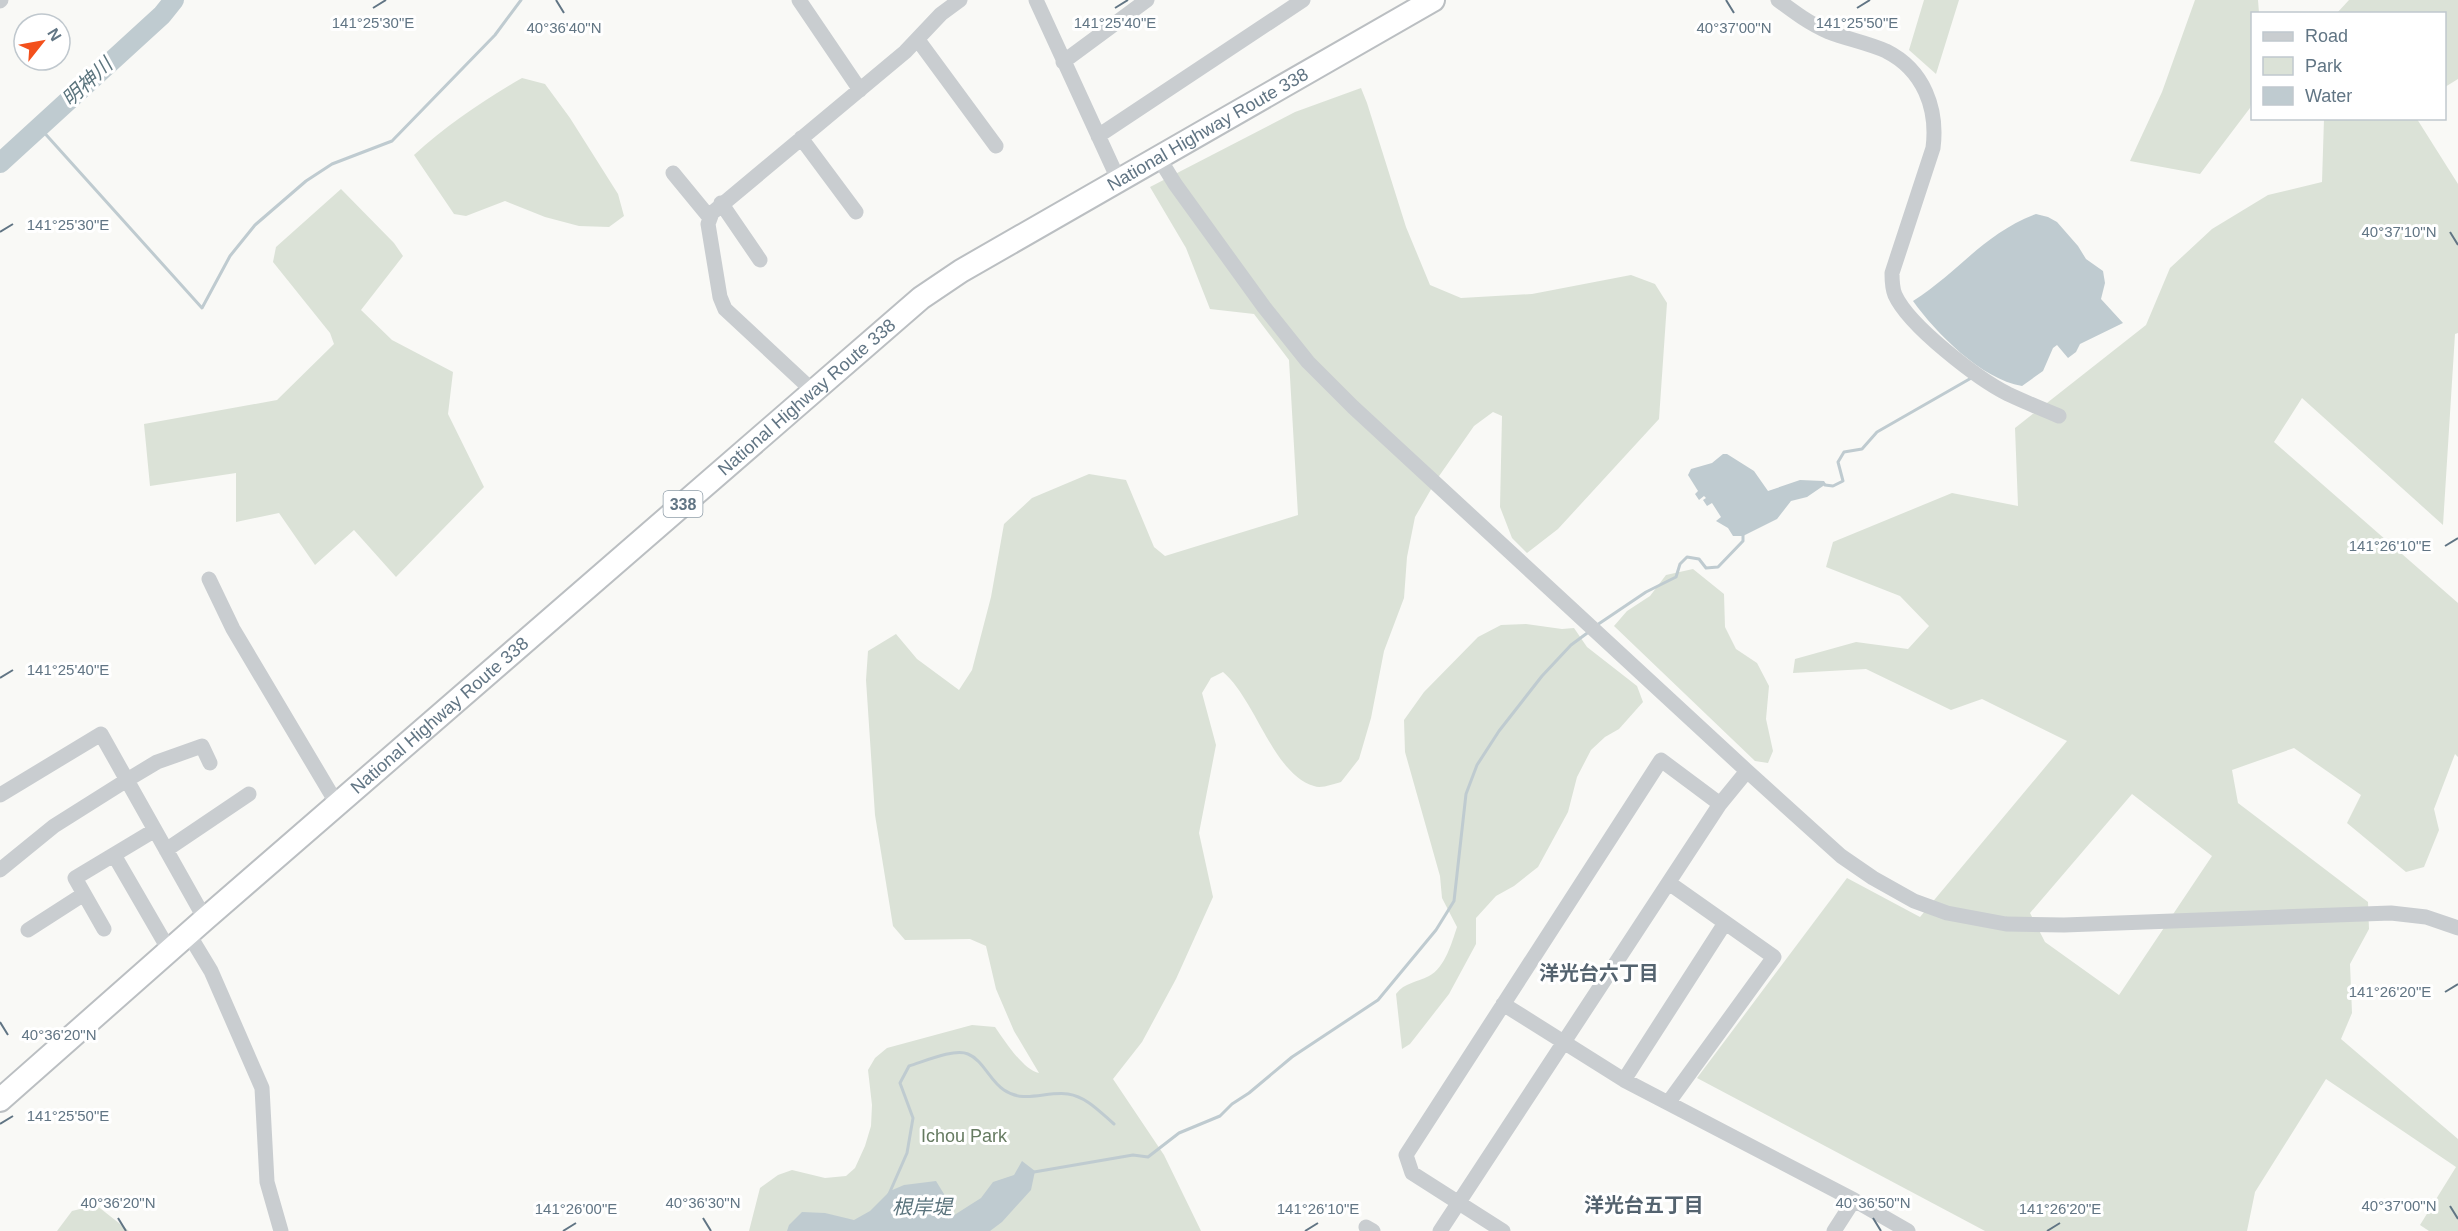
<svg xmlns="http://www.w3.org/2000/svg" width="2458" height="1231" font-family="Helvetica,'Noto Sans JP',sans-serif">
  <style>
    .green { fill: #dbe2d7; fill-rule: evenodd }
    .water { fill: #bfcbd0 }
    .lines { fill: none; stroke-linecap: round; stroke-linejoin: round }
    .stream { stroke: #bfcbd0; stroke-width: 3 }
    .river { stroke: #bfcbd0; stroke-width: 20 }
    .highway-casing { stroke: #bbbfc2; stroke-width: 26 }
    .minor { stroke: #c9cdd0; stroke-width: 15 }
    .highway { stroke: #fff; stroke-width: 22 }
    .ticks { fill: none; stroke: #617584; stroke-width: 2 }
    .labels { text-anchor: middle; stroke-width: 6; stroke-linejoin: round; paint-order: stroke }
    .shield { fill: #fff; stroke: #909ea9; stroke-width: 1.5 }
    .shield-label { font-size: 16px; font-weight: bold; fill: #617584 }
    .street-label { font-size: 18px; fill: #617584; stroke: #fff }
    .park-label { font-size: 18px; fill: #667b61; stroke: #fff }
    .water-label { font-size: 20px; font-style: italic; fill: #5c757e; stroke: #fff }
    .neighbourhood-label { font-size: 20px; font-weight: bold; fill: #54636f; stroke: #fff }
    .ticks-label { font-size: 15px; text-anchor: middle; fill: #617584; stroke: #fff; stroke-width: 6; stroke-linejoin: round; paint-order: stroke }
  </style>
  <rect width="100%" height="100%" fill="#f9f9f6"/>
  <!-- green -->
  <path class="green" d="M 1924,0 L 1959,0 L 1936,74 L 1909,50 Z
    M 2195,0 L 2258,0 L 2259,13 L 2252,14 L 2252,100 L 2250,108 L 2200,174 L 2130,161 L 2162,92 Z
    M 2349,0 L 2458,0 L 2458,79 L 2445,87 L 2444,14 L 2337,13 Z
    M 522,78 L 545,84 L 570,118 L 618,194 L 624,216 L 609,227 L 579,226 L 545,217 L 505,201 L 466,216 L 454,214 L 414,155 C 447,125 484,100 522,78 Z
    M 1361,88 L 1367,103 L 1406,227 L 1430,285 L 1461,298 L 1532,294 L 1631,275 L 1655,284 L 1667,303 L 1659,419 L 1558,529 L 1527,553 L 1512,538 L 1500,507 L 1502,416 L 1493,412 L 1474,426 L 1437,479 L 1415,517 L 1407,557 L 1404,598 L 1384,651 L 1371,718 L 1359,759 L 1341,782 C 1333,784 1321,789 1314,786 C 1273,774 1256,700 1223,672 L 1211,678 L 1202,693 L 1216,745 L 1199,833 L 1213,897 L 1176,979 L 1142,1042 L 1113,1079 L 1164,1155 L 1201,1231 L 749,1231 L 760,1188 L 778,1175 L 792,1170 L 825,1178 L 846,1176 L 855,1168 L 865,1146 L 871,1126 L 872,1105 L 868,1070 L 875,1058 L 887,1048 L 972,1025 L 995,1027 C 1004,1040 1024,1071 1039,1073 L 1014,1031 L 996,989 L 986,946 L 970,939 L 905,940 L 893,926 L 875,815 L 866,680 L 868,651 L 896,634 L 917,659 L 959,690 L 972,670 L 991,597 L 1004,524 L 1032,498 L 1089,474 L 1126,480 L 1154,547 L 1165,556 L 1298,515 L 1289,360 L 1254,314 L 1210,309 L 1186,248 L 1150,187 L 1295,112 Z
    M 2324,119 L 2417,119 L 2458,184 L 2458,333 L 2455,334 L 2443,525 L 2302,398 L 2274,442 L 2458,603 L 2458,757 L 2455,754 L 2434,809 L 2439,830 L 2424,867 L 2406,872 L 2347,823 L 2361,795 L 2294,748 L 2232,770 L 2238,803 L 2368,902 L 2369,929 L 2350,964 L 2352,1013 L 2341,1039 L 2458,1139 L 2458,1231 L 2429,1231 L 2420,1225 L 2456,1167 L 2326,1079 L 2255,1192 L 2247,1231 L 1985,1231 L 1697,1078 L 1847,878 L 1920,917 L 2067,741 L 1982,699 L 1951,710 L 1866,669 L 1793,673 L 1795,659 L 1856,642 L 1908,649 L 1929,626 L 1900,596 L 1826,567 L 1833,542 L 1952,493 L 2018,506 L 2015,428 L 2146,325 L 2170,268 L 2212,229 L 2268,195 L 2322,182 ZM 2132,794 L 2212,856 L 2119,995 L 2045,942 L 2030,913 Z
    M 341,189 L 394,243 L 403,256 L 361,310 L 392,340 L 453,372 L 448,414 L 484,487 L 396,577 L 354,530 L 315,565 L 279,513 L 236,522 L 236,473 L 150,486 L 144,424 L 277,400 L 334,344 L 330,333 L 273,262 L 276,247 Z
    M 1693,569 L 1724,594 L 1725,627 L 1736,649 L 1757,663 L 1769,686 L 1766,719 L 1773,751 L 1768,763 L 1755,761 L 1614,626 L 1627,611 L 1650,596 L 1666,575 Z
    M 1526,624 L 1562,629 L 1574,628 L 1587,647 L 1637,686 L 1643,702 L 1619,729 L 1605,737 L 1591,750 L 1577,777 L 1568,812 L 1538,867 L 1514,886 L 1496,896 L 1476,918 L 1476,944 L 1449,994 L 1410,1044 L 1402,1049 L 1396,994 C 1405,982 1416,983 1429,976 C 1445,968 1452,942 1457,927 L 1442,898 L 1440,876 L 1405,752 L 1404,720 L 1424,692 L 1478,637 L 1501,625 Z
    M 96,1205 L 129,1231 L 57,1231 L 72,1211 Z"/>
  <!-- water -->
  <path class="water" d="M 2036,214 L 2048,217 L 2057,222 L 2078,246 L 2086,259 L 2103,271 L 2105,283 L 2101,299 L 2123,323 L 2080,344 L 2076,352 L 2068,358 L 2057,345 L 2053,348 L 2043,371 L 2022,386 C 1981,379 1936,333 1913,301 C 1959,272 1983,234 2036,214 Z
    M 1723,454 L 1727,454 L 1754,471 L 1768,491 L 1800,480 L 1824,481 L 1826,484 L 1807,497 L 1791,501 L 1777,519 L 1743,536 L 1733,536 L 1728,528 L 1716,521 L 1721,517 L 1712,503 L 1707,506 L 1703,500 L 1706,498 L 1704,496 L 1699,500 L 1695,494 L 1698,491 L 1688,475 L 1691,469 L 1712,463 Z
    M 1022,1161 L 1035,1171 L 1031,1190 L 1002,1222 L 990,1231 L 787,1231 L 789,1225 L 802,1212 L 825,1213 L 854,1220 L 870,1211 L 890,1191 L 904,1185 L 936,1181 L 944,1194 L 948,1219 L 981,1198 L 993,1182 L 1014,1175 Z"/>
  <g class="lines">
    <!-- stream -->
    <path class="stream" d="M 40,128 L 202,308 L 230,256 L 255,225 L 306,181 L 332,164 L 392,141 L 495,35 L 521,0
      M 1825,485 L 1833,486 L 1843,481 L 1838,462 L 1844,452 L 1862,449 L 1877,432 L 1973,377
      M 1597,625 L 1646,592 L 1676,577 L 1680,564 L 1687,557 L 1699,559 L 1706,568 L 1718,567 L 1743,541 L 1743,535
      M 1034,1172 L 1133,1155 L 1148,1157 L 1179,1133 L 1220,1116 L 1232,1104 L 1249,1093 L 1292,1057 L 1378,1000 L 1436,930 L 1454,901 L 1466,794 L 1477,765 L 1499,731 L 1542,676 L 1571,645 L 1590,631
      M 889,1194 L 907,1153 L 913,1118 L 900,1083 L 909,1066 C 923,1062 954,1048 968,1054 C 983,1060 990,1081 1004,1090 C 1024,1104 1046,1091 1068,1094 C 1087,1097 1100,1112 1114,1124"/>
    <!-- river -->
    <path class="river" d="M 0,163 L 162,15 L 174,0"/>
    <defs>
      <g id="highway">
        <path id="s1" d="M 0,1100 L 205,919 L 921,298 L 961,271 L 1433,0"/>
      </g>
    </defs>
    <!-- highway casing -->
    <use href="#highway" class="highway-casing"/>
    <!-- minor -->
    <path class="minor" d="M 799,0 L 860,90
      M 1036,0 L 1119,181
      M 1778,0 C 1794,12 1810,24 1829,32 C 1847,39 1868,43 1886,51 C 1924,70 1938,109 1933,148 L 1892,273 C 1892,281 1892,288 1895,295 C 1909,326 1978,379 2008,394 C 2025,402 2042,409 2059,416
      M 0,1 L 1,0
      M 918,40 L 996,146
      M 1063,62 L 1147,0
      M 1098,136 L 1303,0
      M 801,138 L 856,212
      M 1159,158 L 1175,184 L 1264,307 L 1308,362 L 1353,407 L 1747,771 L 1841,856 L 1873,878 L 1914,901 L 1947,913 L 2006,924 L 2064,925 L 2391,913 L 2426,917 L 2458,928
      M 673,173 L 710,218
      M 721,203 L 760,260
      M 813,391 L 725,309 L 720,297 L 708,224 L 712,213 L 905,52 L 941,14 L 960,0
      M 209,579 L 233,629 L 337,804
      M 0,795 L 101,734 L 205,919
      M 166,850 L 249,794
      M 114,855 L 169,950
      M 0,870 L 54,826 L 127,780 L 157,762 L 202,746 L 210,763
      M 104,929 L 75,878 L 155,830
      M 28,930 L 84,894
      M 188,933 L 211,971 L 262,1088 L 267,1182 L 281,1231
      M 1503,1004 L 1624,1080 L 1854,1200 L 1908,1231
      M 1624,1080 L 1725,923
      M 1668,1103 L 1774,957 L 1669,883
      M 1366,1227 L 1373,1231
      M 1440,1231 L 1720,804 L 1747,771
      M 1503,1231 L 1412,1173 L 1406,1155 L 1661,760 L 1720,804
      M 1834,1231 L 1854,1200"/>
    <!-- highway -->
    <use href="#highway" class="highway"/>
  </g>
  <!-- ticks -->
  <path class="ticks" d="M 556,0 L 564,13M 1726,0 L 1734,13M 373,8 L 386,0M 1115,8 L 1128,0M 1857,8 L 1870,0M 0,232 L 13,224M 2450,232 L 2458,245M 2445,546 L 2458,538M 0,678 L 13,670M 2445,992 L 2458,984M 0,1022 L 8,1035M 0,1124 L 13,1116M 2450,1206 L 2458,1219M 118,1218 L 126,1231M 703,1218 L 711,1231M 1873,1218 L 1881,1231M 563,1231 L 576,1223M 1305,1231 L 1318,1223M 2047,1231 L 2060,1223"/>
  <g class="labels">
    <!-- shield labels -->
    <rect class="shield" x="663.5" y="491" width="39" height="26" rx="4.5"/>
    <g class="shield-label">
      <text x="683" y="510">338</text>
    </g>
    <!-- street labels -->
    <g class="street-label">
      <text dy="6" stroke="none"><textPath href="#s1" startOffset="1554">National Highway Route 338</textPath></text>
      <text dy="6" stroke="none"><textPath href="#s1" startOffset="1070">National Highway Route 338</textPath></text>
      <text dy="6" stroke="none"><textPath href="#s1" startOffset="584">National Highway Route 338</textPath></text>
    </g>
    <!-- park labels -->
    <g class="park-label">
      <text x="964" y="1142">Ichou Park</text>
    </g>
    <!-- water labels -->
    <g class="water-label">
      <text transform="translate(87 82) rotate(-43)" y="7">明神川</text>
      <text x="922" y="1214">根岸堤</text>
    </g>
    <!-- neighbourhood labels -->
    <g class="neighbourhood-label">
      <text x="1599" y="980">洋光台六丁目</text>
      <text x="1644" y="1212">洋光台五丁目</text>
    </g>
  </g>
  <g class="ticks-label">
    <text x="1115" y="28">141°25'40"E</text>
    <text x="373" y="28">141°25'30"E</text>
    <text x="1857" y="28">141°25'50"E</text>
    <text x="564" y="33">40°36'40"N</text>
    <text x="1734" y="33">40°37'00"N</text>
    <text x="68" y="230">141°25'30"E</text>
    <text x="2399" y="237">40°37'10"N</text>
    <text x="2390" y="551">141°26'10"E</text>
    <text x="68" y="675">141°25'40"E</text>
    <text x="2390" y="997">141°26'20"E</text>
    <text x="59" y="1040">40°36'20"N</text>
    <text x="68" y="1121">141°25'50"E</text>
    <text x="118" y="1208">40°36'20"N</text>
    <text x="703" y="1208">40°36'30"N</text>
    <text x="1873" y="1208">40°36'50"N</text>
    <text x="2399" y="1211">40°37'00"N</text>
    <text x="576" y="1214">141°26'00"E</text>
    <text x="1318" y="1214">141°26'10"E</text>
    <text x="2060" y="1214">141°26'20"E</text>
  </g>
  <!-- legend -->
  <rect x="2251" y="12" width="195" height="108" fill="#ffffff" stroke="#c0c8ce" stroke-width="1.5"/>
  <rect x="2263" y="32" width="30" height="9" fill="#c9cdd0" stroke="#c0c8ce" stroke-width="1.5"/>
  <text x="2305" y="42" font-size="18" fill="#617584">Road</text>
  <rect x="2263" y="57" width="30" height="18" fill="#dbe2d7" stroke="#c0c8ce" stroke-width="1.5"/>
  <text x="2305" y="72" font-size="18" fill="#617584">Park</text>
  <rect x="2263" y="87" width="30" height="18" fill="#bfcbd0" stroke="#c0c8ce" stroke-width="1.5"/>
  <text x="2305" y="102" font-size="18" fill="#617584">Water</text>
  <!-- north arrow -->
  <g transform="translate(42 42) rotate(59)"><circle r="28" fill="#ffffff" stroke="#c0c8ce" stroke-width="1.5"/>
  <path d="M0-4.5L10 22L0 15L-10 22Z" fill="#f3501c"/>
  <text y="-9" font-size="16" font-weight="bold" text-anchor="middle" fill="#617584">N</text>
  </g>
</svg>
